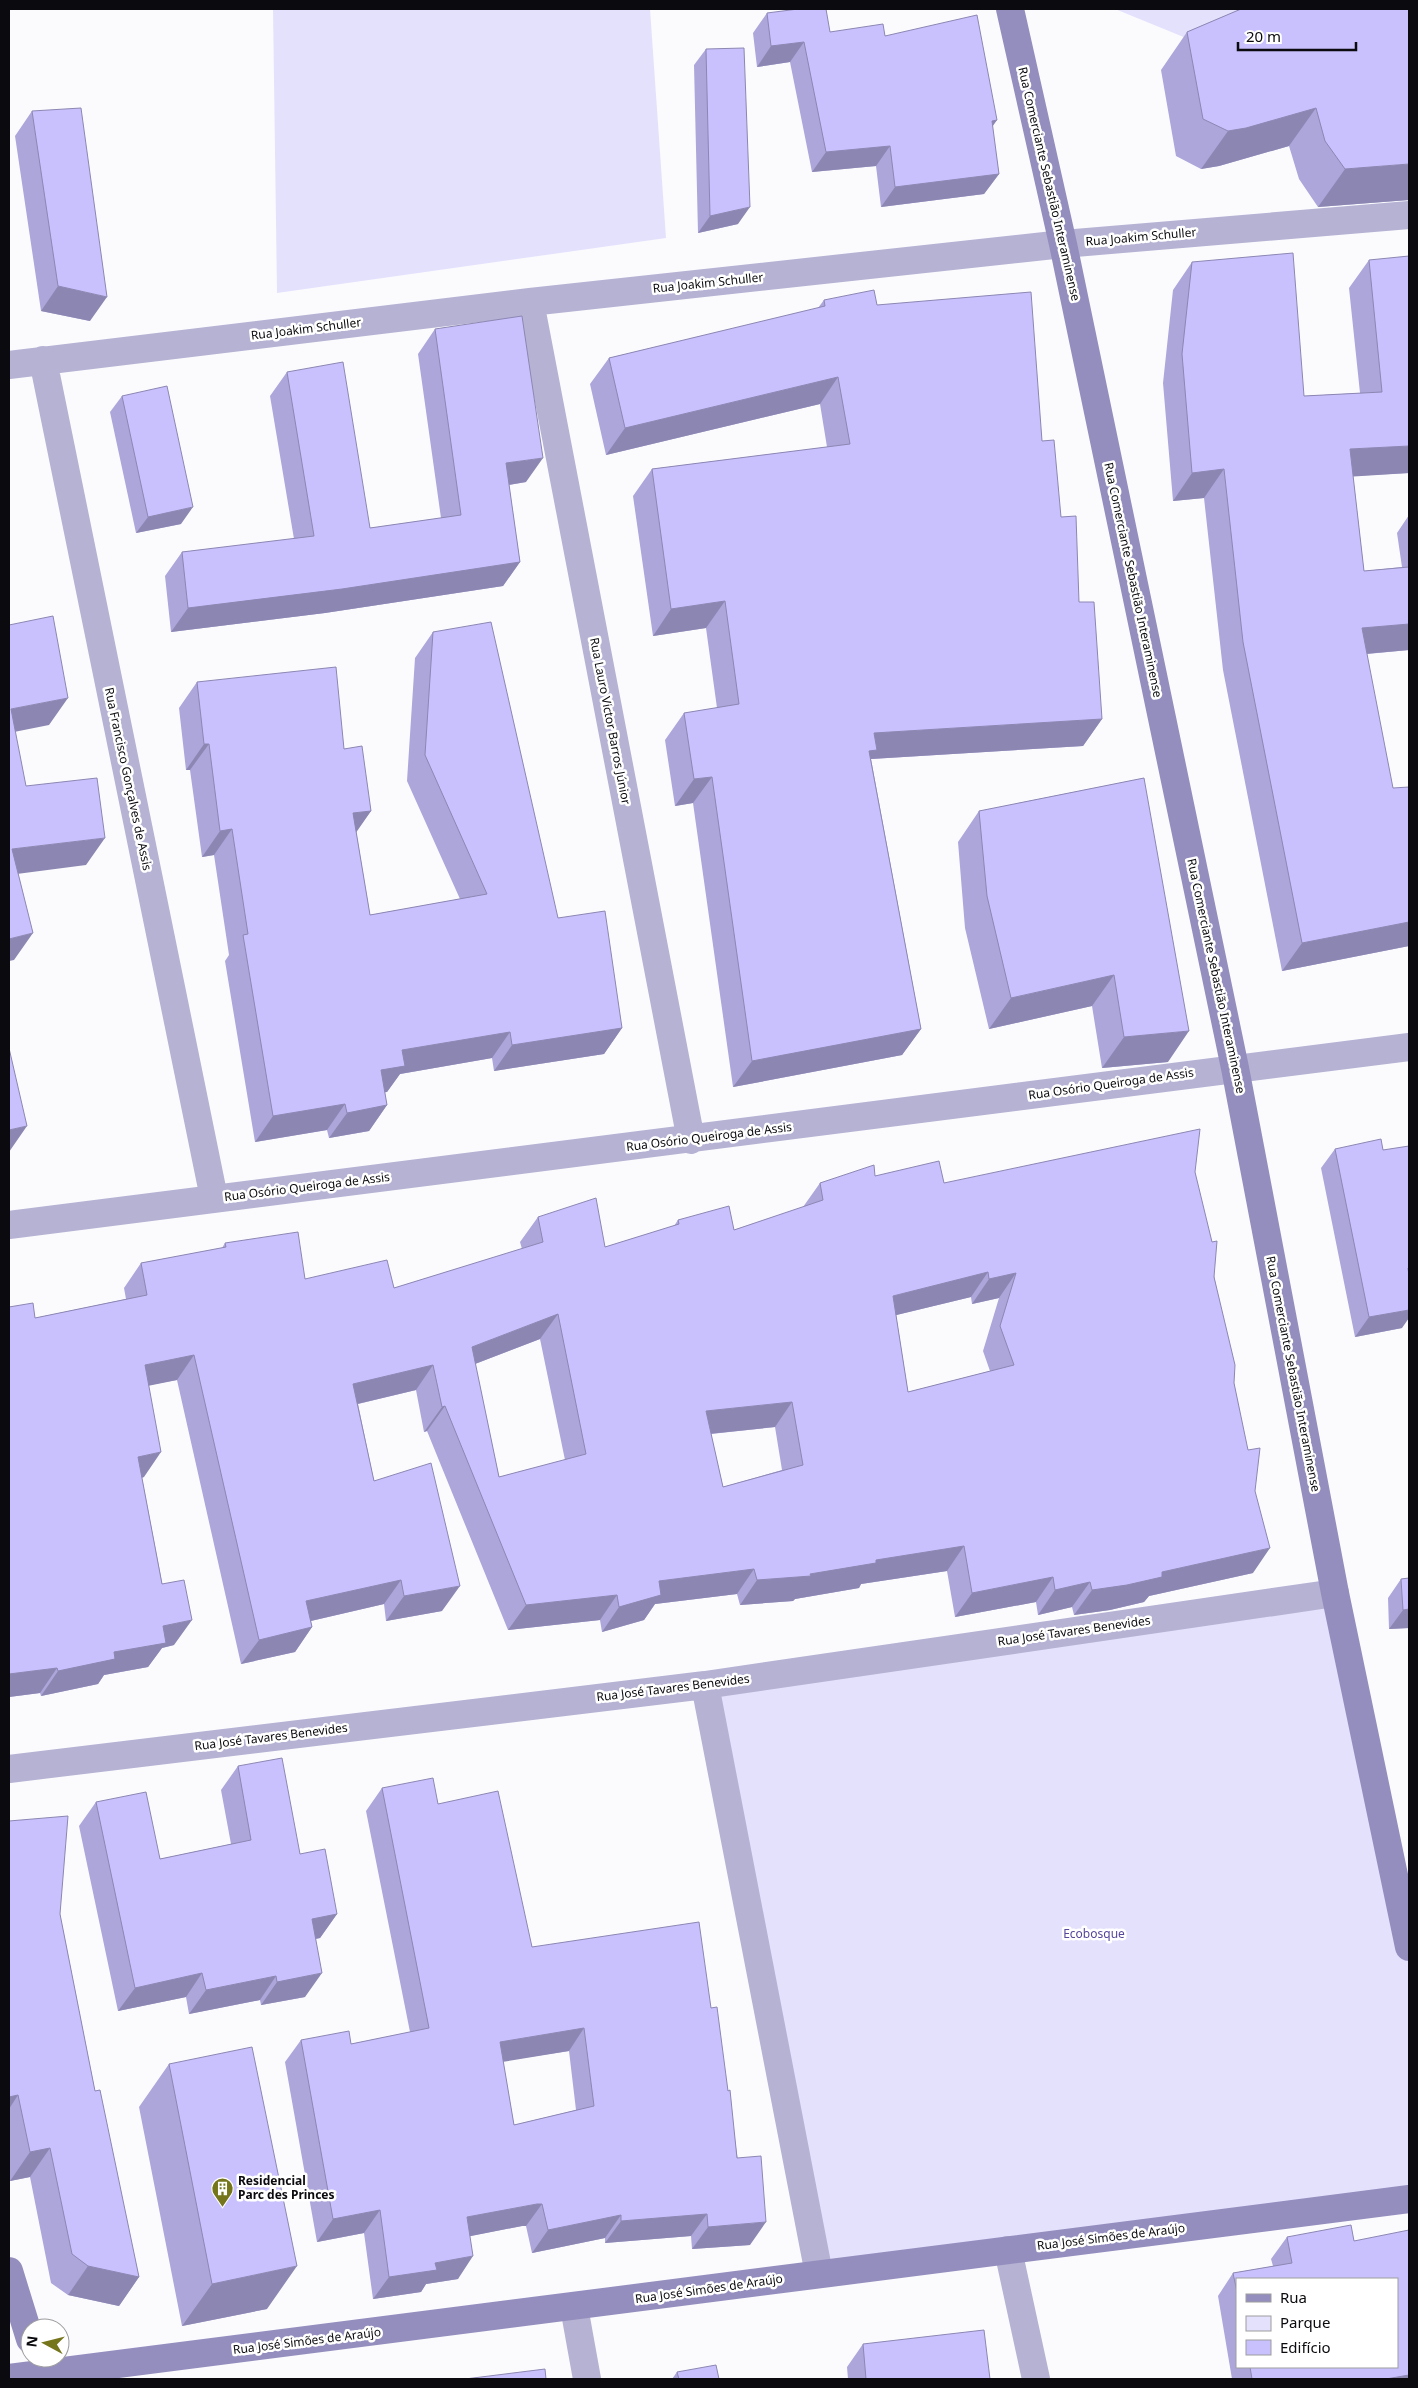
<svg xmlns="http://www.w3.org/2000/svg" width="1418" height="2388" font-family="'Noto Sans',sans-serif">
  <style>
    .green { fill: #e4e1fc }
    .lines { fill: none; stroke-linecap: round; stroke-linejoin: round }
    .street { stroke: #b5b2d3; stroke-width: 28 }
    .secondary { stroke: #948ebe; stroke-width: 28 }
    .wall { fill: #aca6da; fill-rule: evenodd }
    .shaded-wall { fill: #8c87b2 }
    .building { fill: #c8c1fe; stroke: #8c87b2; fill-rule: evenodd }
    .labels { text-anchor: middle; stroke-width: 5; stroke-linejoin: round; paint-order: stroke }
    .street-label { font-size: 12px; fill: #0b0b0f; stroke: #fff }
    .park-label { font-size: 12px; fill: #58469c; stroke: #fff }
    .poi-label { font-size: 12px; font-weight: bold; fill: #0b0b0f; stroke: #fff; text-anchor: start }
  </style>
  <rect width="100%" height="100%" fill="#fbfbfe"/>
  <!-- green -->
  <path class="green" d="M 273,9 L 650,9 L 666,238 L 277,293 Z
    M 1115,9 L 1265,9 L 1186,38 Z
    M 1335,1593 L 1409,1947 L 1409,2199 L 819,2274 L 705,1685 Z"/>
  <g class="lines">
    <!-- street -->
    <path class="street" d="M 530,302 L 691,1140
      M 43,360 L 214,1198
      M 9,365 L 530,302 L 1063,244 L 1409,215
      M 9,1225 L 1409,1047
      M 705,1685 L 819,2274
      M 9,1769 L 705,1685 L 1335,1593
      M 1008,2250 L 1036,2379
      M 574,2307 L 587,2379"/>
    <!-- secondary -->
    <path class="secondary" d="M 1010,9 L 1063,244 L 1235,1068 L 1335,1593 L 1409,1947
      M 9,2271 L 30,2339
      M 9,2378 L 1409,2199"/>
  </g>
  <!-- wall -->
  <path class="wall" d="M 1241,9 L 1409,200 L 1318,207 L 1299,179 L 1289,146 L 1219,166 L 1201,169 L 1176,156 L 1161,70 L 1187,32 Z
    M 767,13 L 830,32 L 885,36 L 997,120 L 992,126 L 999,174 L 984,194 L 881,207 L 876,166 L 812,172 L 790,62 L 757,67 L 753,33 Z
    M 706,49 L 738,224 L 698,233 L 694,65 Z
    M 32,111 L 90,321 L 41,311 L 15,136 Z
    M 1369,260 L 1409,473 L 1353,476 L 1364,571 L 1402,567 L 1397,533 L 1409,515 L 1409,650 L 1367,654 L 1409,946 L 1282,971 L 1223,670 L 1204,498 L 1173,501 L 1163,383 L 1173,290 L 1192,262 L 1304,396 L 1360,393 L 1349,288 Z
    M 824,300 L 877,305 L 1042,441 L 1061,517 L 1079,602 L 1102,719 L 1083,746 L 871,759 L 921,1029 L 902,1055 L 733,1087 L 693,803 L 675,806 L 665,740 L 684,713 L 717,708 L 706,628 L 653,636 L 633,496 L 652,469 L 827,447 L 820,404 L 606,455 L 590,384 L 609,358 L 818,308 Z
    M 435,329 L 526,482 L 509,485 L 520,562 L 503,586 L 325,613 L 171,632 L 165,576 L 182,552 L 294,539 L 270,396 L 287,372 L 370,528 L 441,518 L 418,354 Z
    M 122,396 L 181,524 L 136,533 L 110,412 Z
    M 433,632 L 558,918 L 622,1028 L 604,1054 L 494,1071 L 492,1058 L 400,1074 L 387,1092 L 384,1092 L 387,1105 L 369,1131 L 329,1138 L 327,1130 L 255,1142 L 225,961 L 229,955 L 214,855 L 202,857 L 190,770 L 186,770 L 179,708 L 197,682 L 344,749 L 371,811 L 356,831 L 370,915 L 460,899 L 407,781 L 415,658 Z
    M 1144,778 L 1168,1062 L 1102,1068 L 1092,1006 L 989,1029 L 965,928 L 958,842 L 979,811 Z
    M 1335,1149 L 1402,1328 L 1355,1337 L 1321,1168 Z
    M 1195,1172 L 1234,1383 L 1255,1491 L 1253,1573 L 1149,1596 L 1144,1602 L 1110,1610 L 1074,1615 L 1072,1607 L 1038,1615 L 1036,1602 L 955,1617 L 947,1571 L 861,1584 L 859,1588 L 795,1599 L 793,1601 L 740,1605 L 737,1594 L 655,1604 L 644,1620 L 602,1632 L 600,1620 L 508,1630 L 427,1431 L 424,1432 L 416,1390 L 358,1404 L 374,1481 L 442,1611 L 386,1621 L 384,1604 L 311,1621 L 312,1627 L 295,1652 L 241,1664 L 177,1380 L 149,1385 L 144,1477 L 142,1478 L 174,1645 L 162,1648 L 148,1667 L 104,1675 L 98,1684 L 41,1696 L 40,1693 L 9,1697 L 9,1307 L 35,1318 L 126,1299 L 124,1288 L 141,1263 L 222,1248 L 225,1243 L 305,1279 L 394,1288 L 522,1249 L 520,1242 L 538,1217 L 605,1247 L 674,1226 L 678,1220 L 734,1230 L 803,1207 L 820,1183 L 875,1176 L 944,1183 ZM 971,1297 L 972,1304 L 999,1298 L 983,1351 L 990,1371 L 908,1392 L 896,1315 ZM 540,1339 L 565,1460 L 499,1477 L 475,1364 ZM 775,1427 L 782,1470 L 723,1487 L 711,1434 Z
    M 1409,1578 L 1409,1628 L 1389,1629 L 1388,1598 L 1401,1579 Z
    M 238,1766 L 300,1854 L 337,1914 L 320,1938 L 316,1939 L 305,1997 L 261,2005 L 260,2000 L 189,2014 L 186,1997 L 118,2011 L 79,1826 L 96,1802 L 160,1859 L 231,1844 L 221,1790 Z
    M 382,1788 L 438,1804 L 532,1947 L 711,2008 L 728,2091 L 750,2245 L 692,2249 L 691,2236 L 605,2243 L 605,2238 L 532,2253 L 526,2226 L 522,2226 L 470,2236 L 458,2279 L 426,2284 L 421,2292 L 373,2299 L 364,2233 L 317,2242 L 285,2062 L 301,2040 L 351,2044 L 410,2032 L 366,1811 ZM 569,2051 L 576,2110 L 514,2125 L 503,2061 Z
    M 9,1821 L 60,1914 L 95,2091 L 139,2277 L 119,2306 L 68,2295 L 51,2283 L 30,2177 L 10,2181 L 9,2177 Z
    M 169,2064 L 267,2309 L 182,2326 L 139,2107 Z
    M 1287,2237 L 1354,2241 L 1409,2379 L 1232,2379 L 1218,2296 L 1233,2273 L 1273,2266 L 1271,2259 ZM 1237,2279 L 1397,2367 L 1237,2367 Z
    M 863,2344 L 990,2379 L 848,2379 L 847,2367 Z
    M 677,2372 L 719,2379 L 672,2379 Z"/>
  <!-- shaded-wall -->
  <path class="shaded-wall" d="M 804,42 L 790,62 L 757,67 L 771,46 Z
    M 1316,108 L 1289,146 L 1219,166 L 1201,169 L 1228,131 Z
    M 997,120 L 983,140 L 992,121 Z
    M 890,146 L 876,166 L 812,172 L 826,152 Z
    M 1409,164 L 1409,200 L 1318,207 L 1345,169 Z
    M 999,174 L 984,194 L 881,207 L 895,187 Z
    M 750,207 L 738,224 L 698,233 L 710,216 Z
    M 58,286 L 107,297 L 90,321 L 41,311 Z
    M 838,377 L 820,404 L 606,455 L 625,428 Z
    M 1409,446 L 1409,473 L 1330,478 L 1350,449 Z
    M 543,458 L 526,482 L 489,488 L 506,463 Z
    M 1224,469 L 1204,498 L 1173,501 L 1192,473 Z
    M 193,507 L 181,524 L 136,533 L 148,517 Z
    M 520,562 L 503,586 L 325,613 L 171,632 L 188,608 Z
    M 725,601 L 706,628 L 653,636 L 671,609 Z
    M 1409,624 L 1409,650 L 1342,656 L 1362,628 Z
    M 68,698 L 49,725 L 9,733 L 11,709 Z
    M 1102,719 L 1083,746 L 871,759 L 858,777 L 874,733 Z
    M 204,744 L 209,744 L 190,770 L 186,770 Z
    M 712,777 L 693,803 L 675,806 L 694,779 Z
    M 371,811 L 353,837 L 353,813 Z
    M 232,829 L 214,855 L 202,857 L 220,831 Z
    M 105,838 L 86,865 L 9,875 L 12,849 Z
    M 1409,922 L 1409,946 L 1282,971 L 1302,943 Z
    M 33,933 L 14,960 L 9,961 L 9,939 Z
    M 1114,975 L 1092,1006 L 989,1029 L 1011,998 Z
    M 622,1028 L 604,1054 L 494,1071 L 512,1045 Z
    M 921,1029 L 902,1055 L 733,1087 L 752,1061 Z
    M 1189,1031 L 1168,1062 L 1102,1068 L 1124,1037 Z
    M 510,1032 L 492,1058 L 400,1074 L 387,1092 L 362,1096 L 381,1070 L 402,1050 Z
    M 345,1104 L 327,1130 L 255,1142 L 273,1116 Z
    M 387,1105 L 369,1131 L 329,1138 L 347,1113 Z
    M 27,1126 L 9,1152 L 9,1130 Z
    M 988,1272 L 971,1297 L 876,1320 L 893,1296 Z
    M 1016,1273 L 999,1298 L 972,1304 L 989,1279 Z
    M 1409,1310 L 1409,1318 L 1402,1328 L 1355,1337 L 1369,1317 Z
    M 558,1314 L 540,1339 L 454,1372 L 472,1347 Z
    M 194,1355 L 177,1380 L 128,1390 L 145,1365 Z
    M 433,1365 L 416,1390 L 336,1409 L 353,1384 Z
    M 792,1402 L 775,1427 L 689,1436 L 706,1411 Z
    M 445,1406 L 427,1431 L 424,1432 L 442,1407 Z
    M 161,1452 L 144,1477 L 121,1482 L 138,1457 Z
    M 964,1546 L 947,1571 L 861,1584 L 859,1588 L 795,1599 L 793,1601 L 740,1605 L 757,1580 L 810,1574 L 876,1560 Z
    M 1270,1548 L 1253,1573 L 1149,1596 L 1144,1602 L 1110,1610 L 1074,1615 L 1092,1590 L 1162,1572 Z
    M 754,1569 L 737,1594 L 655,1604 L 644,1620 L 602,1632 L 619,1607 L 659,1581 Z
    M 1053,1577 L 1036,1602 L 955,1617 L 972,1593 Z
    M 401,1580 L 384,1604 L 289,1626 L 306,1601 Z
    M 1090,1582 L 1072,1607 L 1038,1615 L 1055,1590 Z
    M 460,1586 L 442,1611 L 386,1621 L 404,1596 Z
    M 617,1595 L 600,1620 L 508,1630 L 526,1605 Z
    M 1409,1609 L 1409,1628 L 1389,1629 L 1403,1610 Z
    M 192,1620 L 174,1645 L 162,1648 L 148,1667 L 104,1675 L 98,1684 L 41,1696 L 58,1671 L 114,1652 L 163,1626 Z
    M 312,1627 L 295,1652 L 241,1664 L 259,1640 Z
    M 57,1668 L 40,1693 L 9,1697 L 9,1674 Z
    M 337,1914 L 320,1938 L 296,1942 L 312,1919 Z
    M 202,1973 L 186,1997 L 118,2011 L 135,1988 Z
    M 322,1973 L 305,1997 L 261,2005 L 277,1982 Z
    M 276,1976 L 260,2000 L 189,2014 L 206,1990 Z
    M 584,2028 L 569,2051 L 484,2065 L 500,2042 Z
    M 18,2095 L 9,2109 L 9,2097 Z
    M 50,2148 L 30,2177 L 10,2181 L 30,2152 Z
    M 537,2204 L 542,2204 L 526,2226 L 522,2226 L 451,2240 L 467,2217 Z
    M 380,2210 L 364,2233 L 317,2242 L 333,2219 Z
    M 707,2214 L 691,2236 L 605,2243 L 621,2221 Z
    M 621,2215 L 605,2238 L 532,2253 L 548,2230 Z
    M 766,2222 L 750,2245 L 692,2249 L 708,2227 Z
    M 473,2256 L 458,2279 L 426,2284 L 421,2292 L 373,2299 L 389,2277 L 435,2263 Z
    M 88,2266 L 139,2277 L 119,2306 L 68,2295 Z
    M 297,2266 L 267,2309 L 182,2326 L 212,2284 Z
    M 1409,2375 L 1409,2379 L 1386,2379 Z"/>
  <!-- building -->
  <path class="building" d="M 798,9 L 826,9 L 830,32 L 883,24 L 885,36 L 977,15 L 997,120 L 992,121 L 999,174 L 895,187 L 890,146 L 826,152 L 804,42 L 771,46 L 767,13 Z
    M 1241,9 L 1409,9 L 1409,164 L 1345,169 L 1325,141 L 1316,108 L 1246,128 L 1228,131 L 1203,119 L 1187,32 Z
    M 744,48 L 750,207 L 710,216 L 706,49 Z
    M 81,108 L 107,297 L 58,286 L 32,111 Z
    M 1293,253 L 1304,396 L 1382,392 L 1369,260 L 1409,256 L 1409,446 L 1350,449 L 1364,571 L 1409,567 L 1409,624 L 1362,628 L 1393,788 L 1409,787 L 1409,922 L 1302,943 L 1243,642 L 1224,469 L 1192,473 L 1182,354 L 1192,262 Z
    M 874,290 L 877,305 L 1031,292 L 1042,441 L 1054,440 L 1061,517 L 1076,516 L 1079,602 L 1094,602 L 1102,719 L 874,733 L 877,750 L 869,751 L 921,1029 L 752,1061 L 712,777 L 694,779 L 684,713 L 739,704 L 725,601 L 671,609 L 652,469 L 850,444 L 838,377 L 625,428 L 609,358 L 825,306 L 824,300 Z
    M 522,316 L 543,458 L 506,463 L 520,562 L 342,589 L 188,608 L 182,552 L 314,536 L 287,372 L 343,362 L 370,528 L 461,515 L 435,329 Z
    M 167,386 L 193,507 L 148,517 L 122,396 Z
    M 53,616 L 68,698 L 11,709 L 26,786 L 97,778 L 105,838 L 12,849 L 33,933 L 9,939 L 9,625 Z
    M 491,622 L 558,918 L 605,911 L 622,1028 L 512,1045 L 510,1032 L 402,1050 L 405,1066 L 381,1070 L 387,1105 L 347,1113 L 345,1104 L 273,1116 L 243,935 L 248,934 L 232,829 L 220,831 L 209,744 L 204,744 L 197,682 L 336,667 L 344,749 L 362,746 L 371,811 L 353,813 L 370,915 L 487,894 L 425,755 L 433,632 Z
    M 1144,778 L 1189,1031 L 1124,1037 L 1114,975 L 1011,998 L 987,896 L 979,811 Z
    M 9,1048 L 27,1126 L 9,1130 Z
    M 1200,1129 L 1195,1172 L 1212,1242 L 1217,1241 L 1214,1277 L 1235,1365 L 1234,1383 L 1248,1450 L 1260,1448 L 1255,1491 L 1270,1548 L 1162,1572 L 1162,1577 L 1127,1585 L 1092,1590 L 1090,1582 L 1055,1590 L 1053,1577 L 972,1593 L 964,1546 L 876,1560 L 876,1563 L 810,1574 L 811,1576 L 757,1580 L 754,1569 L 659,1581 L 661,1595 L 619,1607 L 617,1595 L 526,1605 L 445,1406 L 442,1407 L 433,1365 L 353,1384 L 374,1481 L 431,1463 L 460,1586 L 404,1596 L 401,1580 L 306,1601 L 312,1627 L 259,1640 L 194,1355 L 145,1365 L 161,1452 L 138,1457 L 162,1584 L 184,1580 L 192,1620 L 163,1626 L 166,1643 L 114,1652 L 115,1659 L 58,1671 L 57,1668 L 9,1674 L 9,1307 L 33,1303 L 35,1318 L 147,1295 L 141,1263 L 226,1247 L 225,1243 L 298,1232 L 305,1279 L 387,1260 L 394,1288 L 543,1242 L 538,1217 L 596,1198 L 605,1247 L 679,1224 L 678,1220 L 729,1206 L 734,1230 L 823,1200 L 820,1183 L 874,1165 L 875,1176 L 939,1161 L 944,1183 ZM 988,1272 L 989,1279 L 1016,1273 L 1000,1326 L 1014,1365 L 908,1392 L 893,1296 ZM 558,1314 L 586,1454 L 499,1477 L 472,1347 ZM 792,1402 L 803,1465 L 723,1487 L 706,1411 Z
    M 1381,1139 L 1383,1150 L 1409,1146 L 1409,1268 L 1408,1268 L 1409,1276 L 1409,1310 L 1369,1317 L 1335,1149 Z
    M 1409,1578 L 1409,1609 L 1403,1610 L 1401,1579 Z
    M 282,1758 L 300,1854 L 325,1849 L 337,1914 L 312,1919 L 322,1973 L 277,1982 L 276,1976 L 206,1990 L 202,1973 L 135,1988 L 96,1802 L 146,1792 L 160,1859 L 251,1840 L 238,1766 Z
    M 433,1778 L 438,1804 L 498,1791 L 532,1947 L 699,1922 L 711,2008 L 717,2007 L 728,2091 L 730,2090 L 737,2158 L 761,2156 L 766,2222 L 708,2227 L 707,2214 L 621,2221 L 621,2215 L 548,2230 L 542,2204 L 537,2204 L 467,2217 L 473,2256 L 435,2263 L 437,2270 L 389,2277 L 380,2210 L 333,2219 L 301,2040 L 349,2031 L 351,2044 L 429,2028 L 382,1788 ZM 584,2028 L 594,2106 L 514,2125 L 500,2042 Z
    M 68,1816 L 60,1914 L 95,2091 L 100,2090 L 139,2277 L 88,2266 L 72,2254 L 50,2148 L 30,2152 L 18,2095 L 9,2097 L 9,1821 Z
    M 252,2047 L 297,2266 L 212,2284 L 169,2064 Z
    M 1351,2225 L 1354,2241 L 1409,2230 L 1409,2375 L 1386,2379 L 1252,2379 L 1250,2367 L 1397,2367 L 1397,2279 L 1237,2279 L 1237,2292 L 1233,2273 L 1292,2263 L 1287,2237 Z
    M 984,2330 L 990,2379 L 866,2379 L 863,2344 Z
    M 716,2365 L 719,2379 L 679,2379 L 677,2372 Z
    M 545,2369 L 546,2379 L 465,2379 Z"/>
  <!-- icons -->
  <defs>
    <symbol id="building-pin" viewBox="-11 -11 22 30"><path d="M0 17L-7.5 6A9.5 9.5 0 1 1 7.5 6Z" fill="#75751b" stroke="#fff"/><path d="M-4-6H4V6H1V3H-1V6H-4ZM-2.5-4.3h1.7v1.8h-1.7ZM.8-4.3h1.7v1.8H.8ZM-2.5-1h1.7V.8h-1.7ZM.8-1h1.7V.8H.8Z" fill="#fff"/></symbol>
  </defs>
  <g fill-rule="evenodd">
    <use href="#building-pin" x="210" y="2176" width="25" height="34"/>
  </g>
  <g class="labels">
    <!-- street labels -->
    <g class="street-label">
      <text transform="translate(1049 184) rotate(77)" y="4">Rua Comerciante Sebastião Interaminense</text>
      <text transform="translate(1141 237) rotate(-5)" y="4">Rua Joakim Schuller</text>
      <text transform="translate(708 283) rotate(-6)" y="4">Rua Joakim Schuller</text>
      <text transform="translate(306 329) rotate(-7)" y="4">Rua Joakim Schuller</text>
      <text transform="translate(1133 580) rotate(78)" y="4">Rua Comerciante Sebastião Interaminense</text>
      <text transform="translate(610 721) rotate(79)" y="4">Rua Lauro Victor Barros Júnior</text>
      <text transform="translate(128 779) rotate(78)" y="4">Rua Francisco Gonçalves de Assis</text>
      <text transform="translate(1216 976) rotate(78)" y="4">Rua Comerciante Sebastião Interaminense</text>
      <text transform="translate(1111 1084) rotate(-8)" y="4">Rua Osório Queiroga de Assis</text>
      <text transform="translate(709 1137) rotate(-7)" y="4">Rua Osório Queiroga de Assis</text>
      <text transform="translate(307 1187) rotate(-7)" y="4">Rua Osório Queiroga de Assis</text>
      <text transform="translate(1293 1374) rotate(79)" y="4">Rua Comerciante Sebastião Interaminense</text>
      <text transform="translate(1074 1631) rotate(-8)" y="4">Rua José Tavares Benevides</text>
      <text transform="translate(673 1688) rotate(-7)" y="4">Rua José Tavares Benevides</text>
      <text transform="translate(271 1737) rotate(-7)" y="4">Rua José Tavares Benevides</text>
      <text transform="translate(1111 2237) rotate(-7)" y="4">Rua José Simões de Araújo</text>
      <text transform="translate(709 2289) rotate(-8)" y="4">Rua José Simões de Araújo</text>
      <text transform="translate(307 2341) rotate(-7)" y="4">Rua José Simões de Araújo</text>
    </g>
    <!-- park labels -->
    <g class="park-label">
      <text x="1094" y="1938">Ecobosque</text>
    </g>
    <!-- poi labels -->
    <g class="poi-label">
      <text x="238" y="2185">Residencial<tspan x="238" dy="14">Parc des Princes</tspan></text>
    </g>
  </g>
  <!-- border -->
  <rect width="1418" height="2388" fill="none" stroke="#0b0b0f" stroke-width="20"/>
  <!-- legend -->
  <rect x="1236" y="2278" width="162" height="90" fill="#ffffff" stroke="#9d9d9f"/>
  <rect x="1246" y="2294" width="25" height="8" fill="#948ebe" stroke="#9d9d9f"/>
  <text x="1280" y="2303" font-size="15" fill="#0b0b0f">Rua</text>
  <rect x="1246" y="2316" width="25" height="15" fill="#e4e1fc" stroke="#9d9d9f"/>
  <text x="1280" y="2328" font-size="15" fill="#0b0b0f">Parque</text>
  <rect x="1246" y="2340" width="25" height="15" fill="#c8c1fe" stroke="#9d9d9f"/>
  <text x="1280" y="2353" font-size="15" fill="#0b0b0f">Edifício</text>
  <!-- north arrow -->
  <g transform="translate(45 2343) rotate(277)"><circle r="24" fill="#ffffff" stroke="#9d9d9f"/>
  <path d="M0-4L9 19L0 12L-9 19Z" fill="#75751b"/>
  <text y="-8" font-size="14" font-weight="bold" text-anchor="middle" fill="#0b0b0f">N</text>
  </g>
  <!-- scale -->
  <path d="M1238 42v8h118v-8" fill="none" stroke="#0b0b0f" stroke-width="2.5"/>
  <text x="1246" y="42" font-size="15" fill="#0b0b0f" stroke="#ffffff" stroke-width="4" paint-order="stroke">20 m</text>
</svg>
